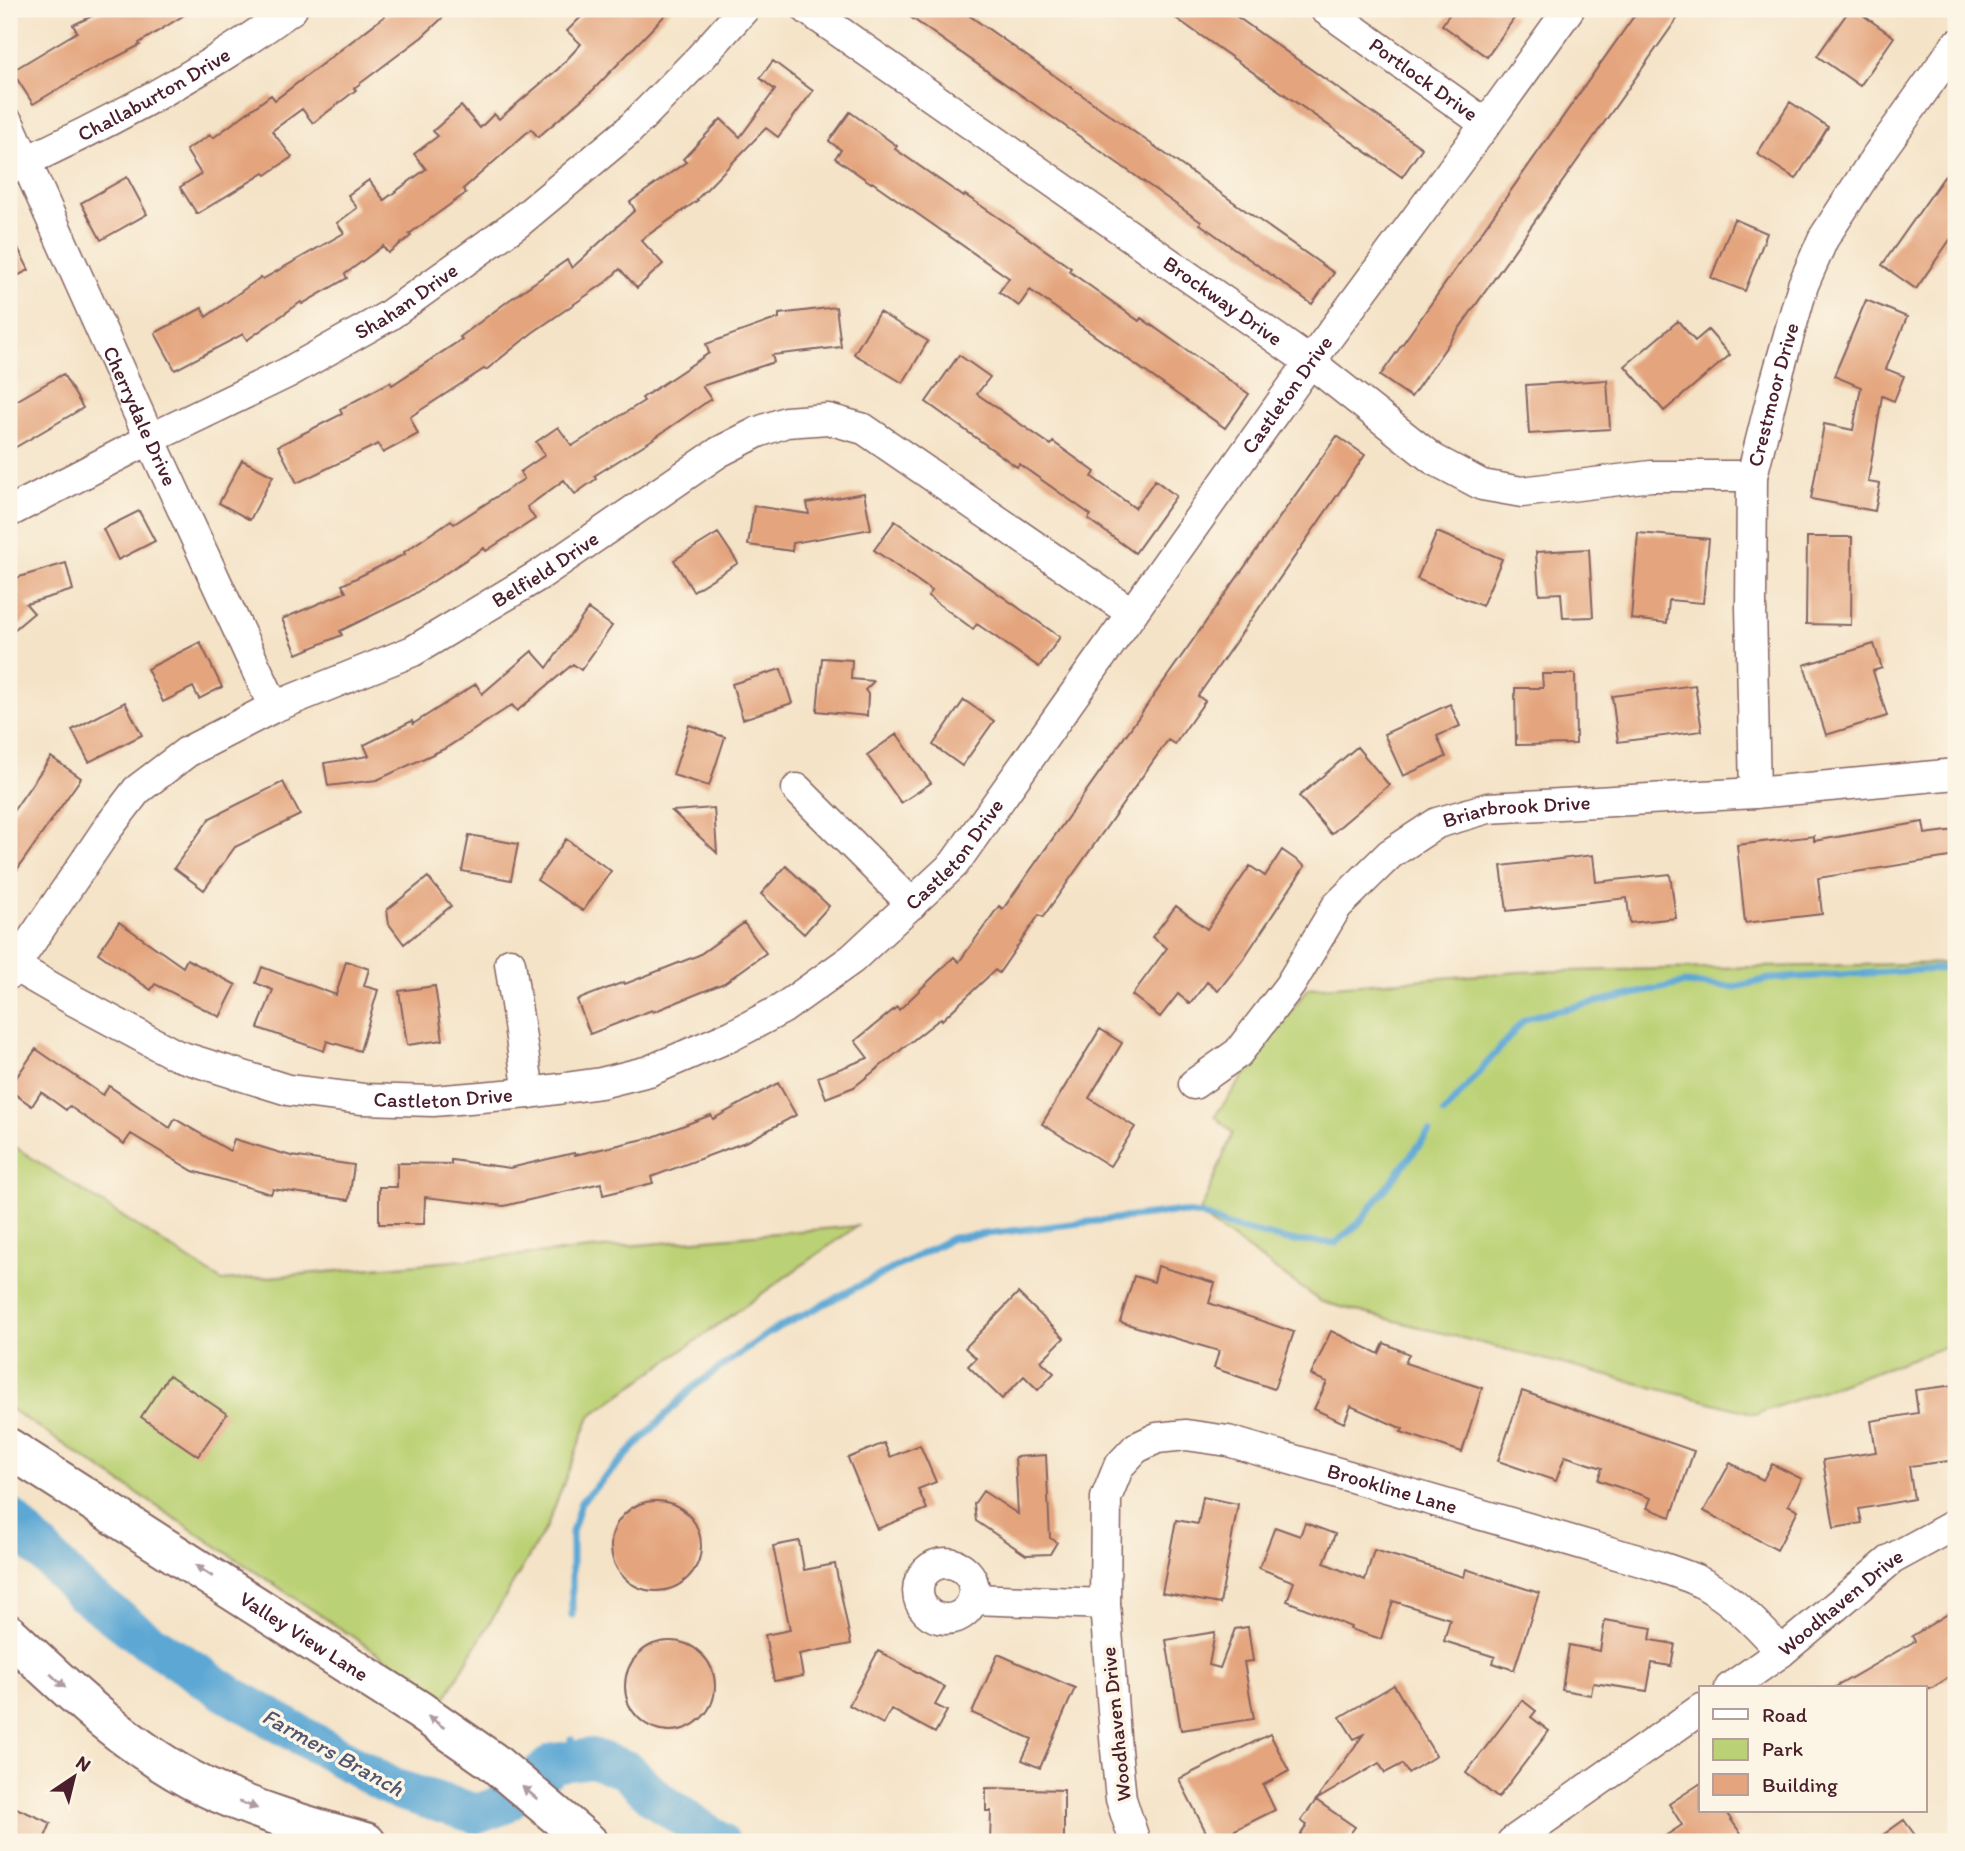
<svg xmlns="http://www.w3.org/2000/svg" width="1965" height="1851" font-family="Itim,sans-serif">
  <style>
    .green { fill: #bbd175; stroke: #827850; stroke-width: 2 }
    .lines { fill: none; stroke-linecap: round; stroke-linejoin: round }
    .stream { stroke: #5ca7d4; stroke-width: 7 }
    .river { stroke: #5ca7d4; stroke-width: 40 }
    .building { fill: #e4a57e }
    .minor-casing { stroke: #866462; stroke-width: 33 }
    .major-casing { stroke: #866462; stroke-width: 42 }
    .minor { stroke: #fff; stroke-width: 30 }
    .major { stroke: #fff; stroke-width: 38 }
    .oneway { fill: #ae9aa0 }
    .labels { text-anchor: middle; stroke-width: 7; stroke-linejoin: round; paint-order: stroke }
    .street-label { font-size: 21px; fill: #4a1f2b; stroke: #fcf5e5 }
    .water-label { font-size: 23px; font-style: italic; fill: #51556f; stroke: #fcf5e5 }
  </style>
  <rect width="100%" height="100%" fill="#fcf5e5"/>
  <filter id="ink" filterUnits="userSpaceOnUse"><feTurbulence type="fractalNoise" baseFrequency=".0143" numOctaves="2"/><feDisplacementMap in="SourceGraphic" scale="14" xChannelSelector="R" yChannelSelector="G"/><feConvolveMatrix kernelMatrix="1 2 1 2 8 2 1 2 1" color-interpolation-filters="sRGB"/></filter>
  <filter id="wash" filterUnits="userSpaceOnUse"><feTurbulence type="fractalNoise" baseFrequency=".00686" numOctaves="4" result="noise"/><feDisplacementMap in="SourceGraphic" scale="28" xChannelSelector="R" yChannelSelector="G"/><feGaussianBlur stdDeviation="1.57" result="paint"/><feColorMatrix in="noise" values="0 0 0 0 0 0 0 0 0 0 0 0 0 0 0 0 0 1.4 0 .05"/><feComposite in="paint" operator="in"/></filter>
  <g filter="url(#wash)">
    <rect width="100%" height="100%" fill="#f4e3c7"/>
    <!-- green -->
    <path class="green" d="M 1956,963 L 1956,1343 L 1756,1414 L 1322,1302 L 1199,1215 L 1233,1133 L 1215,1116 L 1308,988 L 1520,972 Z
      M 9,1143 L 222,1281 L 857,1226 L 590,1416 L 547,1526 L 445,1698 L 9,1408 Z"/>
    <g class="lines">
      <!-- stream -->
      <path class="stream" d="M 1444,1113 L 1524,1020 L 1541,1014 L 1685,983 L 1735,987 L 1769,979 L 1956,968
        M 572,1615 L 572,1532 L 581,1502 L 692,1388 L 770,1332 L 952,1238 L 1174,1212 L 1203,1215 L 1228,1226 L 1291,1241 L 1336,1243 L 1359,1223 L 1429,1132
        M 571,1761 L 571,1739"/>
      <!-- river -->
      <path class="river" d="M 9,1517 L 82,1592 L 144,1638 L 227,1693 L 395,1789 L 477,1814 L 502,1805 L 554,1763 L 592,1758 L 626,1770 L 655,1798 L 720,1842"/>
    </g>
    <g id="blocks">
      <!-- building -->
      <path class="building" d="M 107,9 L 194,9 L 139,43 L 140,45 L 80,76 L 33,104 L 12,71 L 77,32 L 73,25 Z
        M 394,9 L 452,9 L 422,37 L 354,88 L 356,90 L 313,123 L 302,109 L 272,131 L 292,157 L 266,175 L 264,173 L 197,214 L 180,187 L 201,174 L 186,150 L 210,135 L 213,138 L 271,95 L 275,100 Z
        M 589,9 L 671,9 L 593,90 L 538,137 L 531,129 L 463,189 L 466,193 L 409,234 L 411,236 L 388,253 L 383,246 L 345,274 L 347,278 L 302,304 L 301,302 L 247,340 L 243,334 L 175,370 L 155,333 L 202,308 L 206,317 L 261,277 L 263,279 L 344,233 L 337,223 L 357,208 L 348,195 L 369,180 L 384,200 L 426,169 L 414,154 L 438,136 L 433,131 L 461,106 L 480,128 L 494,114 L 499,119 L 558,69 L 581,44 L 567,31 Z
        M 899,9 L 960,9 L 1334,273 L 1312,304 L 1200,224 L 1201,222 Z
        M 1163,9 L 1226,9 L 1422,148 L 1402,177 Z
        M 1453,9 L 1503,9 L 1515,17 L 1487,57 L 1442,25 Z
        M 1639,9 L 1684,9 L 1411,397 L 1380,376 Z
        M 1850,9 L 1854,9 L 1894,37 L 1860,86 L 1817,56 Z
        M 773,61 L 813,91 L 778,137 L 766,128 L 697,199 L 698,200 L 641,240 L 663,264 L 637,288 L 620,269 L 606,282 L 532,333 L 486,370 L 484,369 L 410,417 L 418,434 L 383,453 L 378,444 L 297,483 L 278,446 L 342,414 L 340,409 L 390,382 L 392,385 L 462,339 L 460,337 L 508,301 L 567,260 L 572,268 L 635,210 L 630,202 L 686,162 L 683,159 L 721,119 L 740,137 L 775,90 L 760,78 Z
        M 1790,102 L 1828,127 L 1796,179 L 1757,154 Z
        M 850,112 L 897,146 L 895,149 L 964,197 L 965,195 L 1014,228 L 1071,268 L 1069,271 L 1139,321 L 1141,318 L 1249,394 L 1225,428 L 1030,290 L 1019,306 L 999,292 L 1009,278 L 872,182 L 871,183 L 835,158 L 841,150 L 829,141 Z
        M 1956,160 L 1956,231 L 1916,289 L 1882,265 Z
        M 127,177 L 147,214 L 101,240 L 81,203 Z
        M 1734,219 L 1767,233 L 1745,291 L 1711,278 Z
        M 9,230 L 29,270 L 9,280 Z
        M 1866,300 L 1907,317 L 1886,369 L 1904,376 L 1894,401 L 1882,396 L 1868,482 L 1880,484 L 1875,511 L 1811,499 L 1824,424 L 1853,430 L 1861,387 L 1834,376 Z
        M 836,307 L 841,347 L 772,355 L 774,362 L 702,386 L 711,399 L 650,441 L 594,476 L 596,479 L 575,494 L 564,480 L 527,507 L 535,519 L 486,551 L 484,548 L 408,598 L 340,631 L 342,635 L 297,654 L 282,619 L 346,592 L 342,585 L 405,554 L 404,552 L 451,520 L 454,524 L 524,479 L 520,472 L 545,455 L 536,442 L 558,427 L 572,446 L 644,401 L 642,398 L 709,353 L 706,344 L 779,318 L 779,314 Z
        M 879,312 L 928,341 L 903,383 L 854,354 Z
        M 1678,321 L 1695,341 L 1708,330 L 1730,355 L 1664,411 L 1625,366 Z
        M 959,355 L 990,377 L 977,394 L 1051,445 L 1053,442 L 1095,472 L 1092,477 L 1135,508 L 1155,480 L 1176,496 L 1135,553 L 1088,519 L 1091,515 L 1019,464 L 1017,467 L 926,402 Z
        M 63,374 L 83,408 L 9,451 L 9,405 Z
        M 1607,380 L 1610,429 L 1529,434 L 1526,385 Z
        M 1337,436 L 1365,455 L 1198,696 L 1205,701 L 1175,744 L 1168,740 L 1043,917 L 1039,915 L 999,973 L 995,970 L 942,1020 L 941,1018 L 854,1087 L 826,1098 L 818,1077 L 868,1058 L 855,1041 L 897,1007 L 899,1010 L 954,957 L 959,962 L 999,906 L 1003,909 Z
        M 242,460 L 273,476 L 250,520 L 219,503 Z
        M 864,493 L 871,529 L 793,543 L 792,551 L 748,545 L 754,506 L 809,514 L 807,503 Z
        M 139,511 L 155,541 L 118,560 L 103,529 Z
        M 895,521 L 1060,637 L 1039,667 L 977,624 L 973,629 L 928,596 L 932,591 L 874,550 Z
        M 1437,532 L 1502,559 L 1482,606 L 1417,579 Z
        M 718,533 L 738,563 L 693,591 L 674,560 Z
        M 1638,533 L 1709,539 L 1703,603 L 1669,600 L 1667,623 L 1631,619 Z
        M 1807,537 L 1852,537 L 1851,625 L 1806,624 Z
        M 1589,549 L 1593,617 L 1563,618 L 1561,593 L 1539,594 L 1536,552 Z
        M 66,563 L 73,590 L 26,604 L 34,613 L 9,634 L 9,580 Z
        M 588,609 L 612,626 L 581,670 L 573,664 L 517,711 L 512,705 L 446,748 L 377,780 L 328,786 L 324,763 L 369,756 L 364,745 L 412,721 L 413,724 L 476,684 L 482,694 L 532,651 L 547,668 Z
        M 200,642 L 222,687 L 199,699 L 193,687 L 163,702 L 147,669 Z
        M 1874,644 L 1882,668 L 1873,671 L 1887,716 L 1826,735 L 1804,665 Z
        M 822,658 L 852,660 L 851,679 L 874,681 L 865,690 L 868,694 L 867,716 L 817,711 Z
        M 781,669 L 792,703 L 743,719 L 732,684 Z
        M 1542,674 L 1575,674 L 1576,744 L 1516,745 L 1515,688 L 1543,688 Z
        M 1695,685 L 1702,731 L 1618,742 L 1612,696 Z
        M 964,700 L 994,721 L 962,766 L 933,745 Z
        M 125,702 L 142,735 L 89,762 L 72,730 Z
        M 1450,704 L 1460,726 L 1437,736 L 1446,757 L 1403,776 L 1384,734 Z
        M 689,725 L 725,737 L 709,786 L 673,775 Z
        M 897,734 L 931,783 L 901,803 L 867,755 Z
        M 1357,747 L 1389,785 L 1331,834 L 1299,796 Z
        M 51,757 L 81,778 L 9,881 L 9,817 Z
        M 283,782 L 300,815 L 235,847 L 204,890 L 174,868 L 210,818 Z
        M 714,808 L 717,853 L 672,811 Z
        M 1923,822 L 1925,834 L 1956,830 L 1956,856 L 1818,878 L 1822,914 L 1745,923 L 1737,845 L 1814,836 L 1814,841 Z
        M 469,835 L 518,844 L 511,880 L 462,871 Z
        M 566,839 L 611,871 L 583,911 L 537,880 Z
        M 1282,850 L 1305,866 L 1244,958 L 1218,991 L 1207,982 L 1190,1004 L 1178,994 L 1160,1017 L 1132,995 L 1167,948 L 1152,937 L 1176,906 L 1207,929 L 1250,866 L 1265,876 Z
        M 1593,855 L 1596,882 L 1670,874 L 1676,918 L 1630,923 L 1627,898 L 1507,911 L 1501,866 Z
        M 786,866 L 829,906 L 804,934 L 761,894 Z
        M 428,877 L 451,906 L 404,944 L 389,924 L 387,910 Z
        M 119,922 L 183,967 L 187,959 L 236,985 L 220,1017 L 155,984 L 151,990 L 98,953 Z
        M 744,923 L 766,953 L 724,983 L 653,1012 L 652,1010 L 590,1034 L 577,1000 L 624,982 L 625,984 L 699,955 Z
        M 346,961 L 369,969 L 364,986 L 378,990 L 360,1051 L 327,1041 L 324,1051 L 258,1028 L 273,990 L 256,983 L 262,967 L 336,995 Z
        M 435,986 L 443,1040 L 407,1045 L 399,991 Z
        M 1100,1029 L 1122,1043 L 1089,1098 L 1135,1127 L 1110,1166 L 1042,1124 Z
        M 36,1049 L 103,1095 L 109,1086 L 170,1128 L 175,1119 L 230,1151 L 234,1139 L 291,1156 L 354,1165 L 349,1200 L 273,1189 L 271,1194 L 193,1171 L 131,1134 L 124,1144 L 69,1106 L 66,1110 L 41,1092 L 32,1106 L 9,1090 L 9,1088 Z
        M 778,1083 L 796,1115 L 748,1141 L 651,1177 L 653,1183 L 603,1195 L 601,1183 L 504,1206 L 425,1197 L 424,1224 L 379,1224 L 379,1187 L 397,1187 L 397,1163 L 451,1164 L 451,1160 L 510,1168 L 574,1153 L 575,1155 L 653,1137 L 711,1115 L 713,1119 Z
        M 1158,1266 L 1215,1283 L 1209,1303 L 1294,1332 L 1274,1389 L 1214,1368 L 1219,1351 L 1120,1322 L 1134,1276 L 1154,1282 Z
        M 1018,1293 L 1064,1338 L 1041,1361 L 1054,1373 L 1038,1390 L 1024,1376 L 1002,1399 L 968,1366 L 976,1358 L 965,1348 Z
        M 1331,1331 L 1379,1354 L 1384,1343 L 1409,1354 L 1405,1363 L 1482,1388 L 1462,1452 L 1401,1432 L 1403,1429 L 1351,1406 L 1344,1423 L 1314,1409 L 1327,1382 L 1311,1375 Z
        M 169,1375 L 227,1414 L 198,1456 L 141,1417 Z
        M 1956,1385 L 1956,1460 L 1909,1466 L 1914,1499 L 1859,1509 L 1862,1523 L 1834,1528 L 1823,1460 L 1876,1452 L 1871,1421 L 1918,1413 L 1915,1390 Z
        M 1522,1391 L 1694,1451 L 1671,1517 L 1647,1508 L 1651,1498 L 1598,1480 L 1602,1468 L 1565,1456 L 1556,1481 L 1498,1461 Z
        M 884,1443 L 890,1457 L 920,1445 L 936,1482 L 918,1489 L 927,1509 L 877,1529 L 848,1458 Z
        M 1046,1455 L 1050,1538 L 1057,1542 L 1050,1554 L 1026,1555 L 976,1521 L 974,1504 L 983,1491 L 1018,1514 L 1015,1457 Z
        M 1730,1463 L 1763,1480 L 1772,1464 L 1802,1479 L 1788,1505 L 1798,1510 L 1777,1550 L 1704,1511 Z
        M 1203,1497 L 1238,1504 L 1220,1604 L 1162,1593 L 1176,1520 L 1198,1524 Z
        M611 1546a45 45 0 1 1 90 0a45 45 0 1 1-90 0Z
        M 1305,1523 L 1335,1534 L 1324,1563 L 1365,1580 L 1374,1550 L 1464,1577 L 1466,1569 L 1539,1593 L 1514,1670 L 1493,1663 L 1495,1657 L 1444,1641 L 1450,1619 L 1393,1601 L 1381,1639 L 1350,1629 L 1351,1627 L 1287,1601 L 1294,1582 L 1259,1568 L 1275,1527 L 1300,1536 Z
        M 799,1541 L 804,1570 L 835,1564 L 851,1644 L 799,1654 L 803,1676 L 774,1681 L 765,1635 L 790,1630 L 773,1546 Z
        M 1956,1609 L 1956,1673 L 1932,1688 L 1834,1688 L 1915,1641 L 1912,1636 Z
        M 1605,1620 L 1652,1628 L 1650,1640 L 1675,1644 L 1671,1666 L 1652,1663 L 1647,1691 L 1593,1683 L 1591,1695 L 1562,1690 L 1569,1645 L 1600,1651 Z
        M 1248,1627 L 1253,1661 L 1244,1662 L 1254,1719 L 1181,1730 L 1166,1640 L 1215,1632 L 1209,1665 L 1220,1668 L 1235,1629 Z
        M625 1686a45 45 0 1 1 90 0a45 45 0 1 1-90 0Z
        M 878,1651 L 945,1687 L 935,1705 L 947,1711 L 935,1733 L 891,1709 L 883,1724 L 849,1705 Z
        M 998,1654 L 1075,1688 L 1040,1768 L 1022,1760 L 1032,1739 L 972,1713 Z
        M 1394,1685 L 1436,1756 L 1408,1773 L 1402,1764 L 1385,1773 L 1379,1763 L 1316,1800 L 1355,1827 L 1344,1842 L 1295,1842 L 1307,1825 L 1301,1821 L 1363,1735 L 1354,1739 L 1340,1717 Z
        M 1522,1700 L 1536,1711 L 1531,1717 L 1549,1731 L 1498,1798 L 1466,1773 Z
        M 1270,1734 L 1289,1771 L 1263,1785 L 1275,1810 L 1211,1842 L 1179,1779 Z
        M 1701,1783 L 1701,1811 L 1725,1811 L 1741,1834 L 1728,1842 L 1656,1842 L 1682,1825 L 1669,1804 Z
        M 986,1788 L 1064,1790 L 1064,1842 L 990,1842 L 991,1811 L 986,1811 Z
        M 9,1805 L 51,1823 L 43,1842 L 9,1842 Z
        M 1904,1820 L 1920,1842 L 1873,1842 Z"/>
    </g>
  </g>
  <g filter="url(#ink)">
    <use href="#blocks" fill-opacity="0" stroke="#866462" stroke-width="2"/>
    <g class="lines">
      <defs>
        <g id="minor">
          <path id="s1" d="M 807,9 L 1310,362 L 1433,459 L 1482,485 L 1522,492 L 1651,476 L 1752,476"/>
          <path id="s2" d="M 1325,9 L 1486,124"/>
          <path id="s3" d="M 9,124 L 150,439 L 274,707"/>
          <path id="s4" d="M 9,169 C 108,124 204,73 292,9"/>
          <path id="s5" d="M 9,512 L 150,439 L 287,373 L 388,316 L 519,222 L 627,132 L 700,58 L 744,9"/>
          <path d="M 797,789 L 912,904"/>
          <path id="s6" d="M 1755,793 L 1751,606 L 1752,476 L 1775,384 L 1803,285 L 1823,239 L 1876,157 L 1956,45"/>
          <path d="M 510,963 L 529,1093"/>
          <path id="s7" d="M 14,966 L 73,1000 L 176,1055 L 288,1090 L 363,1099 L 433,1101 L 529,1093 L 601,1083 L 649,1071 L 731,1036 L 782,1009 L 852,959 L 954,864 L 1310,362 L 1486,124 L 1569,9"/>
          <path id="s8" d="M 9,974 L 108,828 L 137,790 L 187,752 L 274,707 L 413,651 L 541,574 L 719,452 L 758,432 L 786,422 L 828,419 L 864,429 L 1132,613"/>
          <path id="s9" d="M 1194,1084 L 1238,1053 L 1290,985 L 1337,906 L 1390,854 L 1437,823 L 1488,808 L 1755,793 L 1956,774"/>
          <circle cx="946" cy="1591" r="28"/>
          <path d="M 973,1599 L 1105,1604"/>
          <path id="s10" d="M 1730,1688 L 1781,1652 L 1892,1559 L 1956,1524"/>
          <path id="s11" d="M 1135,1842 L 1121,1799 L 1116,1750 L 1105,1604 L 1106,1498 L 1119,1466 L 1136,1448 L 1157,1438 L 1186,1435 L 1228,1441 L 1658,1566 C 1669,1570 1682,1574 1694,1579 C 1727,1594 1758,1625 1781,1652"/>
          <path d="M 1512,1842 L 1701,1709"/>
        </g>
        <g id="major">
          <path id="s12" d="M 9,1448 L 419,1710 L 492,1761 L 588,1842"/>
          <path d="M 9,1634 C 69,1691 129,1749 203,1786 C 255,1811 311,1827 366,1842"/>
        </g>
      </defs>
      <!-- minor casing -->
      <use href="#minor" class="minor-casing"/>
      <!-- major casing -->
      <use href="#major" class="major-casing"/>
      <!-- minor -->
      <use href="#minor" class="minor"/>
      <!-- major -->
      <use href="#major" class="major"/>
    </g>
    <!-- one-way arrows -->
    <defs><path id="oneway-solid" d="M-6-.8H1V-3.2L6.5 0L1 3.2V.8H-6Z" transform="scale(1.75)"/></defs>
    <g class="oneway">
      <use href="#oneway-solid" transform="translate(204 1571) rotate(-147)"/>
      <use href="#oneway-solid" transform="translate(58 1681) rotate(43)"/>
      <use href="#oneway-solid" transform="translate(436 1722) rotate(-145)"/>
      <use href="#oneway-solid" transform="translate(530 1793) rotate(-140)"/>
      <use href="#oneway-solid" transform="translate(248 1805) rotate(21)"/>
    </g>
  </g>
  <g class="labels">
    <!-- street labels -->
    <g class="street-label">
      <text dy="7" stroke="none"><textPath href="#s2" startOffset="121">Portlock Drive</textPath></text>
      <text dy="7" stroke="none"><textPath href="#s4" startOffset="163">Challaburton Drive</textPath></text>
      <text dy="7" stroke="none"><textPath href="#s5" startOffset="450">Shahan Drive</textPath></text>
      <text dy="7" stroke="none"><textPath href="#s1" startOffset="508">Brockway Drive</textPath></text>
      <text dy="7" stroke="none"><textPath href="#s7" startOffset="1614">Castleton Drive</textPath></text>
      <text dy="7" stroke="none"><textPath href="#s6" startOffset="401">Crestmoor Drive</textPath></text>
      <text dy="7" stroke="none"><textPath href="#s3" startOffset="320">Cherrydale Drive</textPath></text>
      <text dy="7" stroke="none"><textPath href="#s8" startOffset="690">Belfield Drive</textPath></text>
      <text dy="7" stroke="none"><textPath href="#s9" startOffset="443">Briarbrook Drive</textPath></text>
      <text dy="7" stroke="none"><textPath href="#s7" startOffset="1046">Castleton Drive</textPath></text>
      <text dy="7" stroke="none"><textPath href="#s7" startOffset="458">Castleton Drive</textPath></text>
      <text dy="7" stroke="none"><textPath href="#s11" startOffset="672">Brookline Lane</textPath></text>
      <text dy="7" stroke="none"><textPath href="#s10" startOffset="140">Woodhaven Drive</textPath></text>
      <text dy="7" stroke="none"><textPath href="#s12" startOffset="350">Valley View Lane</textPath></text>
      <text transform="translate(1116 1724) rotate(-96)" y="7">Woodhaven Drive</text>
    </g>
    <!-- water labels -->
    <g class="water-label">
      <text transform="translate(333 1752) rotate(29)" y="8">Farmers Branch</text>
    </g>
  </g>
  <!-- margin -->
  <rect width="1965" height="1851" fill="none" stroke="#fcf5e5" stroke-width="35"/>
  <!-- legend -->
  <rect x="1699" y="1686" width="228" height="126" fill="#fcf5e5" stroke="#b59f9b" stroke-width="2"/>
  <rect x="1713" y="1709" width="35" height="10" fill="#ffffff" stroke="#b59f9b" stroke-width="2"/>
  <text x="1762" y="1722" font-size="21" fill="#4a1f2b">Road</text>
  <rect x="1713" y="1739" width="35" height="21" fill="#bbd175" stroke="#b59f9b" stroke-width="2"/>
  <text x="1762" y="1756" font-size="21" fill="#4a1f2b">Park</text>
  <rect x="1713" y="1774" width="35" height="21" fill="#e4a57e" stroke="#b59f9b" stroke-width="2"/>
  <text x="1762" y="1792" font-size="21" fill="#4a1f2b">Building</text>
  <!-- north arrow -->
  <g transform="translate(74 1777) rotate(35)" stroke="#fcf5e5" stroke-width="5" paint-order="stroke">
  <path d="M0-5L12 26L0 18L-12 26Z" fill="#4a1f2b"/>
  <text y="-10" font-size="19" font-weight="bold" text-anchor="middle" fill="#4a1f2b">N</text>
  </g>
</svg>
